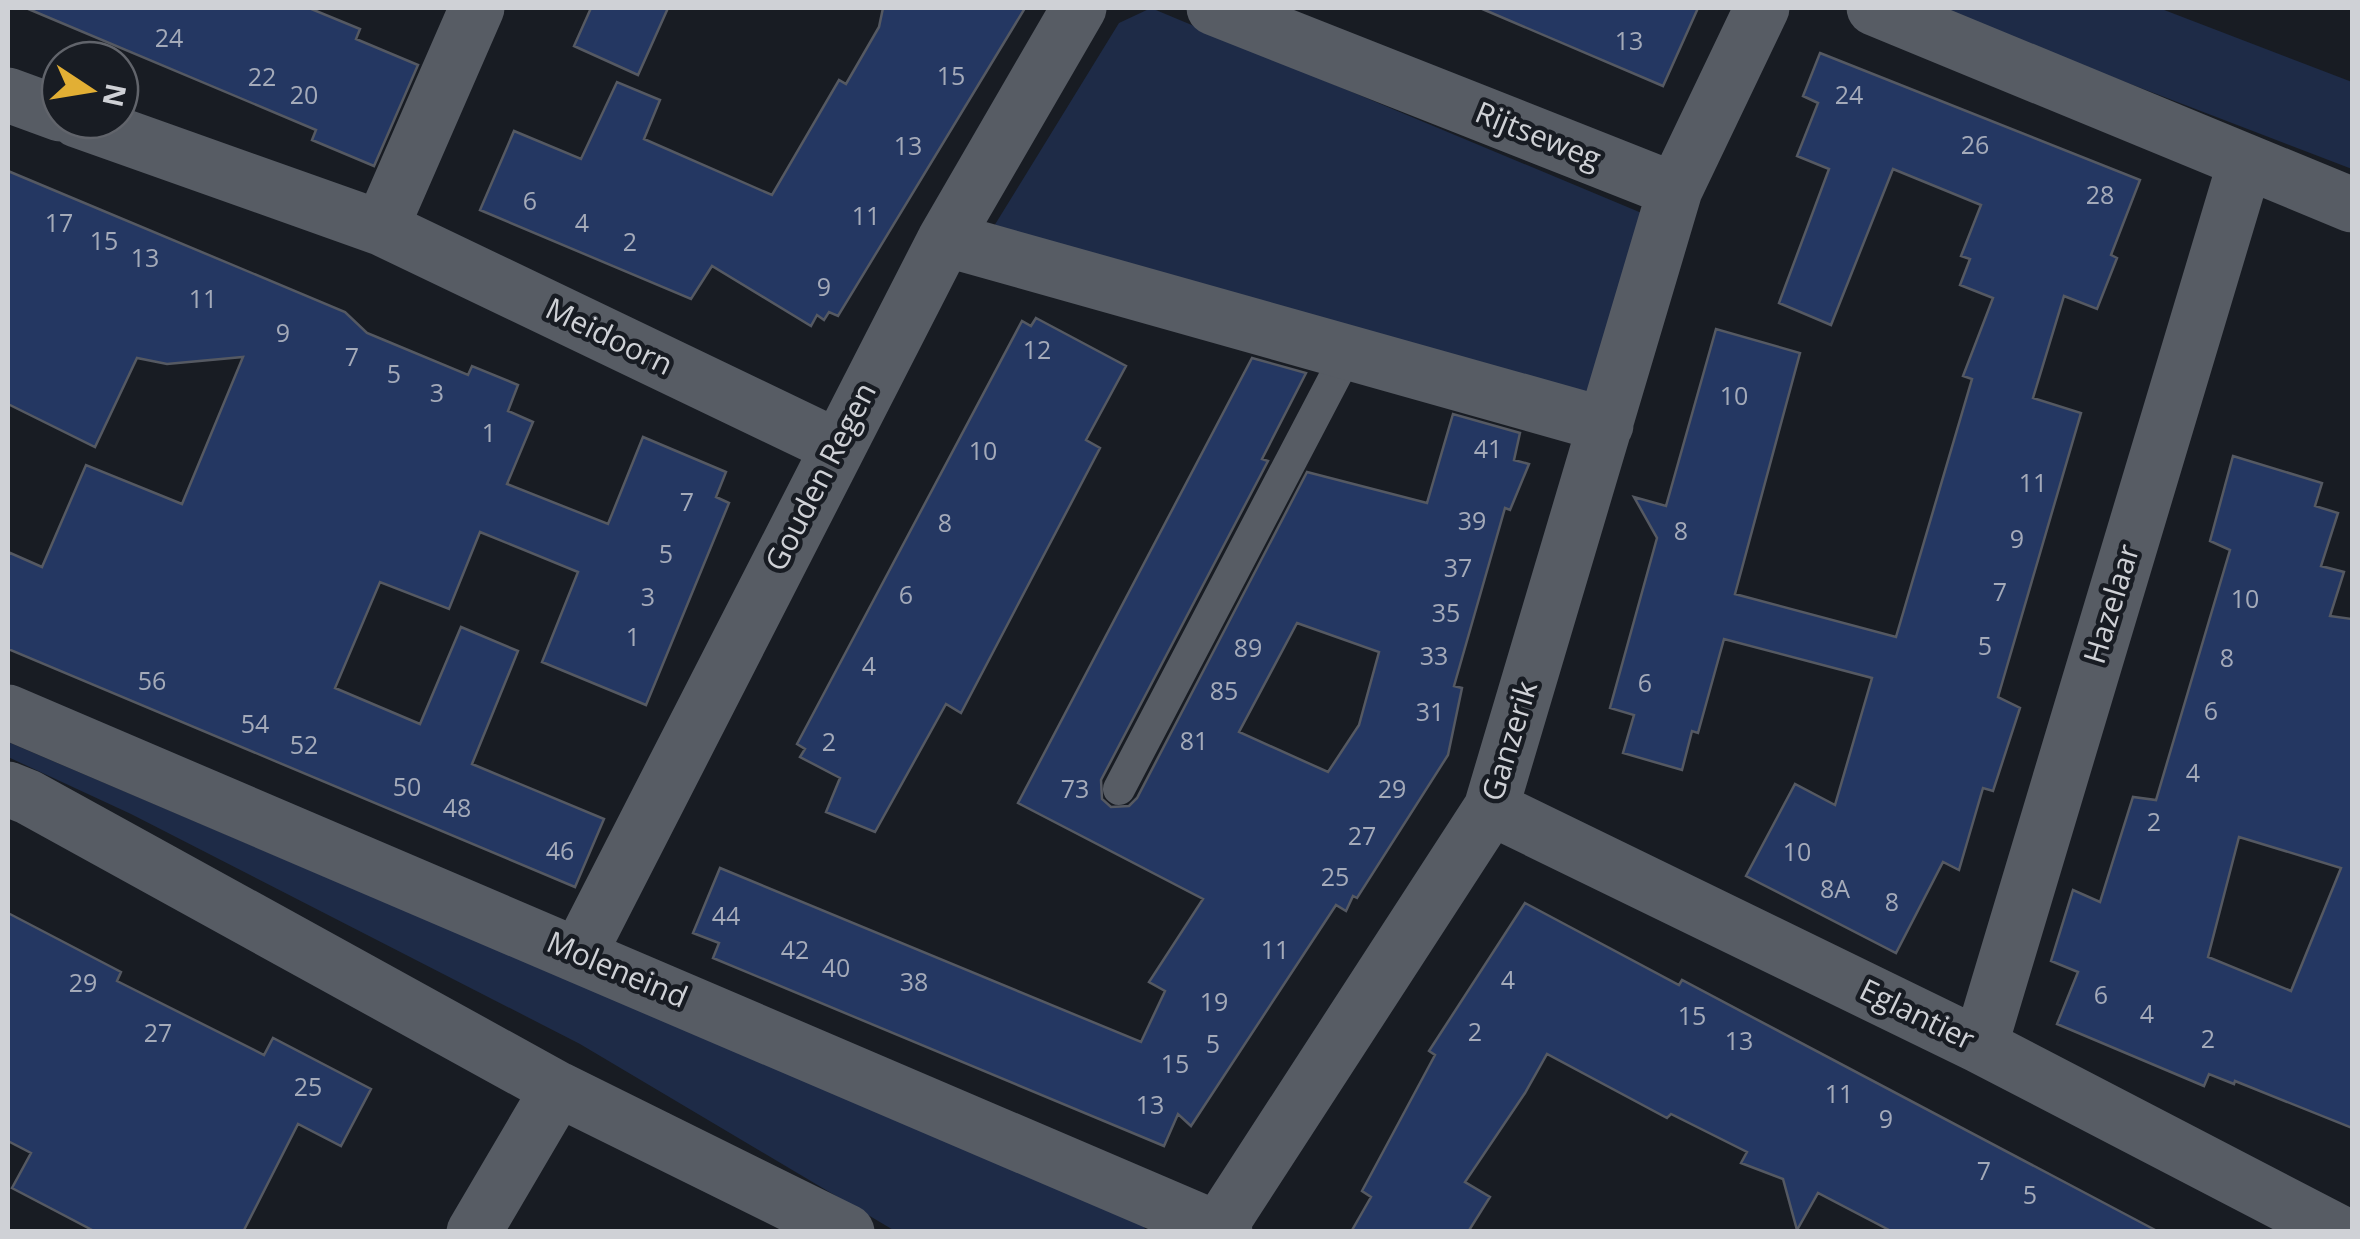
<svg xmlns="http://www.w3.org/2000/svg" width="2360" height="1239" font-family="'Open Sans',sans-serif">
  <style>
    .green { fill: #1e2b47 }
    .building { fill: #243762; stroke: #555962; stroke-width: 2.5; fill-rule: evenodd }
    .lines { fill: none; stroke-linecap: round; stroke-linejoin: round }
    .lane { stroke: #575c64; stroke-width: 32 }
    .street { stroke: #575c64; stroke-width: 55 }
    .labels { text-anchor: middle; stroke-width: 9; stroke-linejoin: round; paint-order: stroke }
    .number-label { font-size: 25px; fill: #a4aab9 }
    .street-label { font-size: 30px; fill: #cfd1d6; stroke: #181c23 }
  </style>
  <rect width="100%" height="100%" fill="#181c23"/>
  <!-- green -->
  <path class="green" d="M 1151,8 L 1644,214 L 1597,406 L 991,231 L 1119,23 Z
    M 1932,8 L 2159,8 L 2352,82 L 2352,169 Z
    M 8,742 L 1144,1224 L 1145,1231 L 895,1231 L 580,1044 L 131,814 L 8,757 Z"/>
  <!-- building -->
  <path class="building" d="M 26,8 L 309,8 L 360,29 L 356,39 L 418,65 L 374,166 L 312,140 L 316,130 Z
    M 591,8 L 668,8 L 638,75 L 574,46 Z
    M 883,8 L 1025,8 L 838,316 L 829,312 L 824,320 L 817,315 L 811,326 L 712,266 L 691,299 L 480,210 L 514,131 L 581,159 L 617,82 L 660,100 L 644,139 L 772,195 L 839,80 L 846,84 L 879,27 Z
    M 1480,8 L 1698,8 L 1663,86 Z
    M 1820,53 L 2140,180 L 2111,255 L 2117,258 L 2097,309 L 2064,296 L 2033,398 L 2081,413 L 1998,697 L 2020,708 L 1993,791 L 1983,788 L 1959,870 L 1943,862 L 1896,953 L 1746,876 L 1795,784 L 1835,805 L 1872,678 L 1724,639 L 1698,733 L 1692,731 L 1682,770 L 1623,753 L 1634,715 L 1610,708 L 1657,538 L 1634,497 L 1666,506 L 1716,329 L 1800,353 L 1735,594 L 1896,637 L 1972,379 L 1963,376 L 1993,298 L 1960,285 L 1970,259 L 1961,256 L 1981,205 L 1893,169 L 1831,325 L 1779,303 L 1829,169 L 1797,156 L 1818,103 L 1803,96 Z
    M 8,171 L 345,312 L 367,333 L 384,340 L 468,375 L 472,366 L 518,385 L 508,411 L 533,422 L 507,484 L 608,524 L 643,437 L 726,472 L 716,497 L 729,503 L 646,705 L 542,662 L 578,572 L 480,532 L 449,609 L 380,582 L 335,688 L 420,724 L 461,627 L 518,651 L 472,764 L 604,819 L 575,887 L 8,649 L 8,552 L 42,567 L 86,465 L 182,504 L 243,357 L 167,364 L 137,358 L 95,447 L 8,404 Z
    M 1036,318 L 1126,366 L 1086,440 L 1100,448 L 961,713 L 946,704 L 875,832 L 826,812 L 840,778 L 800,757 L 805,749 L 797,744 L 1022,321 L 1031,326 Z
    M 1252,358 L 1306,373 L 1262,459 L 1268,461 L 1101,780 L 1102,799 L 1111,807 L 1129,806 L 1137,798 L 1307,472 L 1427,503 L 1453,414 L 1520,433 L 1514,460 L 1529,464 L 1510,510 L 1505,508 L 1454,686 L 1462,688 L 1448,755 L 1357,898 L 1353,896 L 1346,911 L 1336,905 L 1191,1126 L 1178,1114 L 1164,1146 L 713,958 L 719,943 L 693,933 L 720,868 L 1141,1042 L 1165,991 L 1149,982 L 1203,899 L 1018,803 ZM 1297,623 L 1379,652 L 1359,725 L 1328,772 L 1239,732 Z
    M 2233,456 L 2322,483 L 2315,506 L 2338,513 L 2321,566 L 2344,572 L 2330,616 L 2352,619 L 2352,1128 L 2235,1081 L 2234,1084 L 2209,1074 L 2204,1086 L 2057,1024 L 2078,972 L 2051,961 L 2073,890 L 2100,902 L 2133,797 L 2156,800 L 2230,550 L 2210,541 ZM 2239,837 L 2341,868 L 2291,991 L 2208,957 Z
    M 1525,903 L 1679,985 L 1682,980 L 2159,1232 L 1893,1232 L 1818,1193 L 1797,1230 L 1783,1179 L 1741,1163 L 1747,1152 L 1671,1114 L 1667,1118 L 1547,1054 L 1525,1093 L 1465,1182 L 1490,1197 L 1468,1232 L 1351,1232 L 1371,1197 L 1362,1191 L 1435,1055 L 1429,1051 Z
    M 8,913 L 121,972 L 117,981 L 264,1055 L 273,1038 L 371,1089 L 341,1146 L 298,1124 L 243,1232 L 96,1232 L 12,1188 L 31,1153 L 8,1141 Z"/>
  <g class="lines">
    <!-- lane -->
    <path class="lane" d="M 1119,789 L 1348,352"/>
    <!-- street -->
    <path class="street" d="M 1214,8 L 1675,190 L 1762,8
      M 1874,8 L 2352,205
      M 8,95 L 60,114
      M 77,120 L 381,228 L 836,446
      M 381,228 L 477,8
      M 945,239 L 1606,425
      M 8,712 L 1225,1232
      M 8,789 L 28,797 L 558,1089 L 847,1232
      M 1491,808 L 1980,1046 L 2338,1232
      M 579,954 L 945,239 L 1079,8
      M 1980,1046 L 2245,163
      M 474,1232 L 558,1089
      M 1216,1232 L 1491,808 L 1675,190"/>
  </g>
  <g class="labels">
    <!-- number labels -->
    <g class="number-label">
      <text x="169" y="47">24</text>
      <text x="1629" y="50">13</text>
      <text x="951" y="85">15</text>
      <text x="262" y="86">22</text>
      <text x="304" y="104">20</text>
      <text x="1849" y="104">24</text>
      <text x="1975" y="154">26</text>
      <text x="908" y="155">13</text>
      <text x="2100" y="204">28</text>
      <text x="530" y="210">6</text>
      <text x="866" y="225">11</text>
      <text x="59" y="232">17</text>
      <text x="582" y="232">4</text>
      <text x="104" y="250">15</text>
      <text x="630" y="251">2</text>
      <text x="145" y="267">13</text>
      <text x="824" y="296">9</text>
      <text x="203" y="308">11</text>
      <text x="283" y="342">9</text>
      <text x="1037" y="359">12</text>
      <text x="352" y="366">7</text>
      <text x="394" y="383">5</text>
      <text x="437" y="402">3</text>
      <text x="1734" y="405">10</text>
      <text x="489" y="442">1</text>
      <text x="1488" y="458">41</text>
      <text x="983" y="460">10</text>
      <text x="2033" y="492">11</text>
      <text x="687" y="511">7</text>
      <text x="1472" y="530">39</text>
      <text x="945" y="532">8</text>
      <text x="1681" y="540">8</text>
      <text x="2017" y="548">9</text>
      <text x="666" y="563">5</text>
      <text x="1458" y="577">37</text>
      <text x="2000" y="601">7</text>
      <text x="906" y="604">6</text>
      <text x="648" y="606">3</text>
      <text x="2245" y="608">10</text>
      <text x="1446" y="622">35</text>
      <text x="633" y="646">1</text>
      <text x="1985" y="655">5</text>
      <text x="1248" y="657">89</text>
      <text x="1434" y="665">33</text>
      <text x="2227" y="667">8</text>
      <text x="869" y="675">4</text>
      <text x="152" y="690">56</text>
      <text x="1645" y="692">6</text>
      <text x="1224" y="700">85</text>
      <text x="2211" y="720">6</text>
      <text x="1430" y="721">31</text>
      <text x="255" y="733">54</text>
      <text x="1194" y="750">81</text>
      <text x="829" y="751">2</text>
      <text x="304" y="754">52</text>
      <text x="2193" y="782">4</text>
      <text x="407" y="796">50</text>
      <text x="1075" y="798">73</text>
      <text x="1392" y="798">29</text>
      <text x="457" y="817">48</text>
      <text x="2154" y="831">2</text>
      <text x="1362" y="845">27</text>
      <text x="560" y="860">46</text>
      <text x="1797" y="861">10</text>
      <text x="1335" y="886">25</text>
      <text x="1835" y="898">8A</text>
      <text x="1892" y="911">8</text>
      <text x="726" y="925">44</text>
      <text x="795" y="959">42</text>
      <text x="1275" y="959">11</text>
      <text x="836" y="977">40</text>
      <text x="1508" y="989">4</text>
      <text x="914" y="991">38</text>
      <text x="83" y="992">29</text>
      <text x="2101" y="1004">6</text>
      <text x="1214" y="1011">19</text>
      <text x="2147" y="1023">4</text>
      <text x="1692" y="1025">15</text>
      <text x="1475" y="1041">2</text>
      <text x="158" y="1042">27</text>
      <text x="2208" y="1048">2</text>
      <text x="1739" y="1050">13</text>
      <text x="1213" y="1053">5</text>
      <text x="1175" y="1073">15</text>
      <text x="308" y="1096">25</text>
      <text x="1839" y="1103">11</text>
      <text x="1150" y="1114">13</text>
      <text x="1886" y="1128">9</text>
      <text x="1984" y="1180">7</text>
      <text x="2030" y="1204">5</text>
    </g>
    <!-- street labels -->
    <g class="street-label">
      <text transform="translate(1538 136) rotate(22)" y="10">Rijtseweg</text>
      <text transform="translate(609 337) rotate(26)" y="10">Meidoorn</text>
      <text transform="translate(821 477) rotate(-63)" y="10">Gouden Regen</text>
      <text transform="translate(2112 604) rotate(-73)" y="10">Hazelaar</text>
      <text transform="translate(1510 741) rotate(-73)" y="10">Ganzerik</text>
      <text transform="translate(617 970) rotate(23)" y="10">Moleneind</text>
      <text transform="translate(1917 1015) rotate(26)" y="10">Eglantier</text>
    </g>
  </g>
  <!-- border -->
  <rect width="2360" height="1239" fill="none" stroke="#cfd1d6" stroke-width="20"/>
  <!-- north arrow -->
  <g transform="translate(90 90) rotate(102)"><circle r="48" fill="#181c23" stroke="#61646b" stroke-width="2.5"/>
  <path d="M0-8L18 38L0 25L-18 38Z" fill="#e2af34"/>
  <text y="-15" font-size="28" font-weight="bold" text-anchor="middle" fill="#cfd1d6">N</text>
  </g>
</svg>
